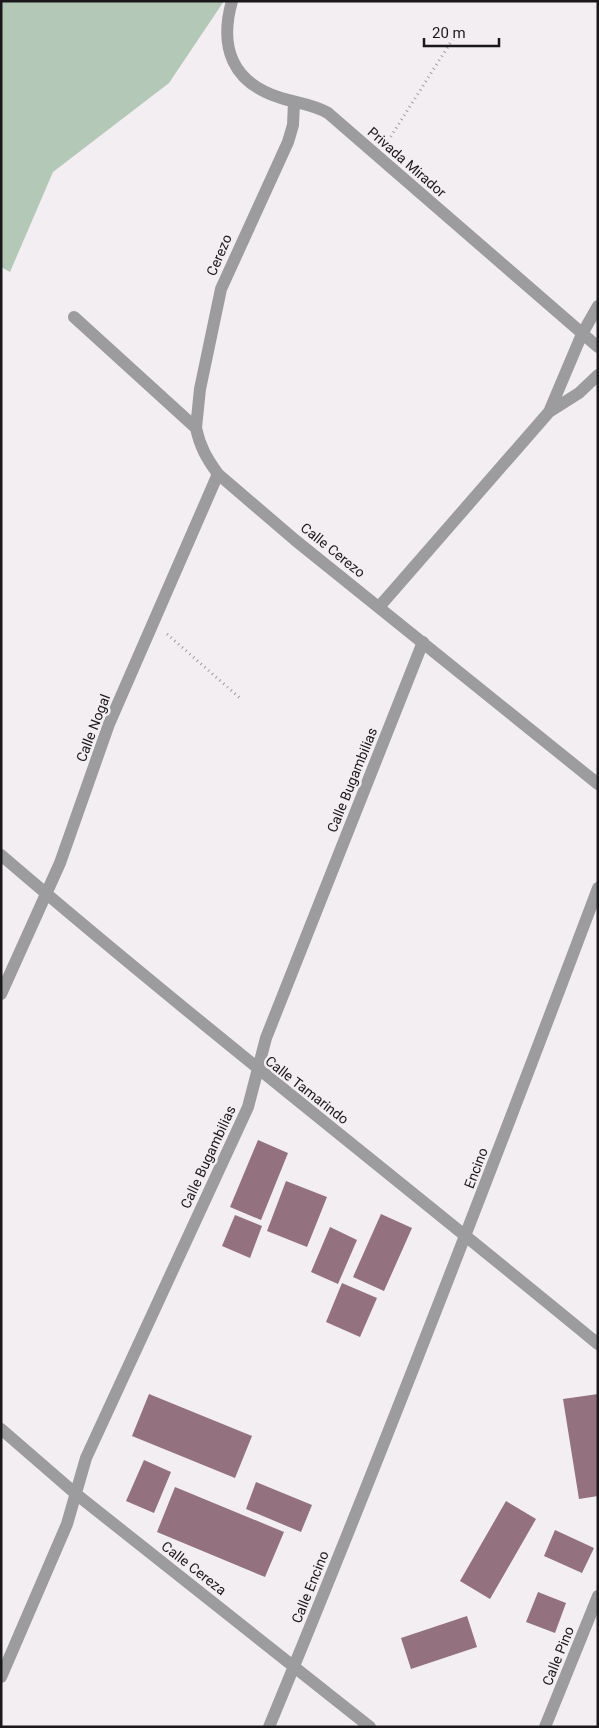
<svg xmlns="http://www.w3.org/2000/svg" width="599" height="1728" font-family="Roboto,sans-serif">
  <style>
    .green { fill: #b4c8b7 }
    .building { fill: #94717f }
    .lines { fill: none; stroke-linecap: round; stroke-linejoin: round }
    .path { stroke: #a09da0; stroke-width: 3; stroke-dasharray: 1 4; stroke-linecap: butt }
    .minor { stroke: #9c9b9e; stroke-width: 12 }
    .tertiary { stroke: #9c9b9e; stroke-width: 12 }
    .labels { text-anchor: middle; stroke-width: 5; stroke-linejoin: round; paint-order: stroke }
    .street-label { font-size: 14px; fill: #1a181a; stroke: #f2eef2 }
  </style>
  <rect width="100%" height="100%" fill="#f2eef2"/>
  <!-- green -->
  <path class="green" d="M 1,1 L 224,1 L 169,83 L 53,172 L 10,272 L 1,267 Z"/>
  <!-- building -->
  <path class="building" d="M 258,1140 L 288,1153 L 261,1220 L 230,1207 Z
    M 286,1181 L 327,1197 L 307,1247 L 267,1231 Z
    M 381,1214 L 412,1228 L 384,1291 L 353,1277 Z
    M 235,1215 L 262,1226 L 250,1258 L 222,1246 Z
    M 330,1227 L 357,1240 L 338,1284 L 311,1272 Z
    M 342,1283 L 377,1298 L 360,1337 L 326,1322 Z
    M 149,1394 L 252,1436 L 235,1478 L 132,1436 Z
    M 598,1394 L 598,1496 L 579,1499 L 563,1399 Z
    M 144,1460 L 171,1472 L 154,1513 L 126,1501 Z
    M 256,1482 L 312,1505 L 301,1532 L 246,1509 Z
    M 175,1487 L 284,1532 L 265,1577 L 157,1532 Z
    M 506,1501 L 536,1519 L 490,1599 L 460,1581 Z
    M 555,1530 L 594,1548 L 582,1573 L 544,1556 Z
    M 538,1592 L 566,1603 L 555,1633 L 526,1622 Z
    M 467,1616 L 477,1647 L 411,1669 L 401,1638 Z"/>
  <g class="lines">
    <!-- path -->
    <path class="path" d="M 388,141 L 454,37
      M 167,634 L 241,699"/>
    <!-- minor -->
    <path class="minor" d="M 232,1 C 219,47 232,83 281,98 C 297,103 313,104 328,113 L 598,347
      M 549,412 L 582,334 L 598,306
      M 196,428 L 200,389 L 221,289 L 288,142 L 293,125 L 294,102
      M 379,607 L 549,412 L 579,393 L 598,375
      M 1,855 C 197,1023 399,1180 598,1344
      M 1,994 L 60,863 L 109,724 L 218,474 C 207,459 200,447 196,428 L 74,317
      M 1,1429 L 76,1494 L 370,1727
      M 1,1677 L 67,1524 L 86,1458 L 248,1107 L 266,1038 L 423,642
      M 269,1727 C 384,1449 492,1169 598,888
      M 545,1727 L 598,1596"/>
    <!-- tertiary -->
    <path class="tertiary" d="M 218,474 L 295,540 L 598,784"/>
  </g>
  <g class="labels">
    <!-- street labels -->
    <g class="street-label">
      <text transform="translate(407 162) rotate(41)" y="5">Privada Mirador</text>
      <text transform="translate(219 255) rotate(-67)" y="5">Cerezo</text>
      <text transform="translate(333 550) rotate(39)" y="5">Calle Cerezo</text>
      <text transform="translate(93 728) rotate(-69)" y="5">Calle Nogal</text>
      <text transform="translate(352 780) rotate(-68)" y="5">Calle Bugambilias</text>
      <text transform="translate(307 1090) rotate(38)" y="5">Calle Tamarindo</text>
      <text transform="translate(208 1157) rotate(-65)" y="5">Calle Bugambilias</text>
      <text transform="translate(476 1168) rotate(-69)" y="5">Encino</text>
      <text transform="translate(194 1568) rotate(38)" y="5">Calle Cereza</text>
      <text transform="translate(310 1587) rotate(-68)" y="5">Calle Encino</text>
      <text transform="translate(558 1656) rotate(-68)" y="5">Calle Pino</text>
    </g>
  </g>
  <!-- border -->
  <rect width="599" height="1728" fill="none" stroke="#1a181a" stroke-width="5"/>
  <!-- scale -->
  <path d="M424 38v8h75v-8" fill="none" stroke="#1a181a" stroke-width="2.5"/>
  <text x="432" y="38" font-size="15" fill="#1a181a" stroke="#f2eef2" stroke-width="4" paint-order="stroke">20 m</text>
</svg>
